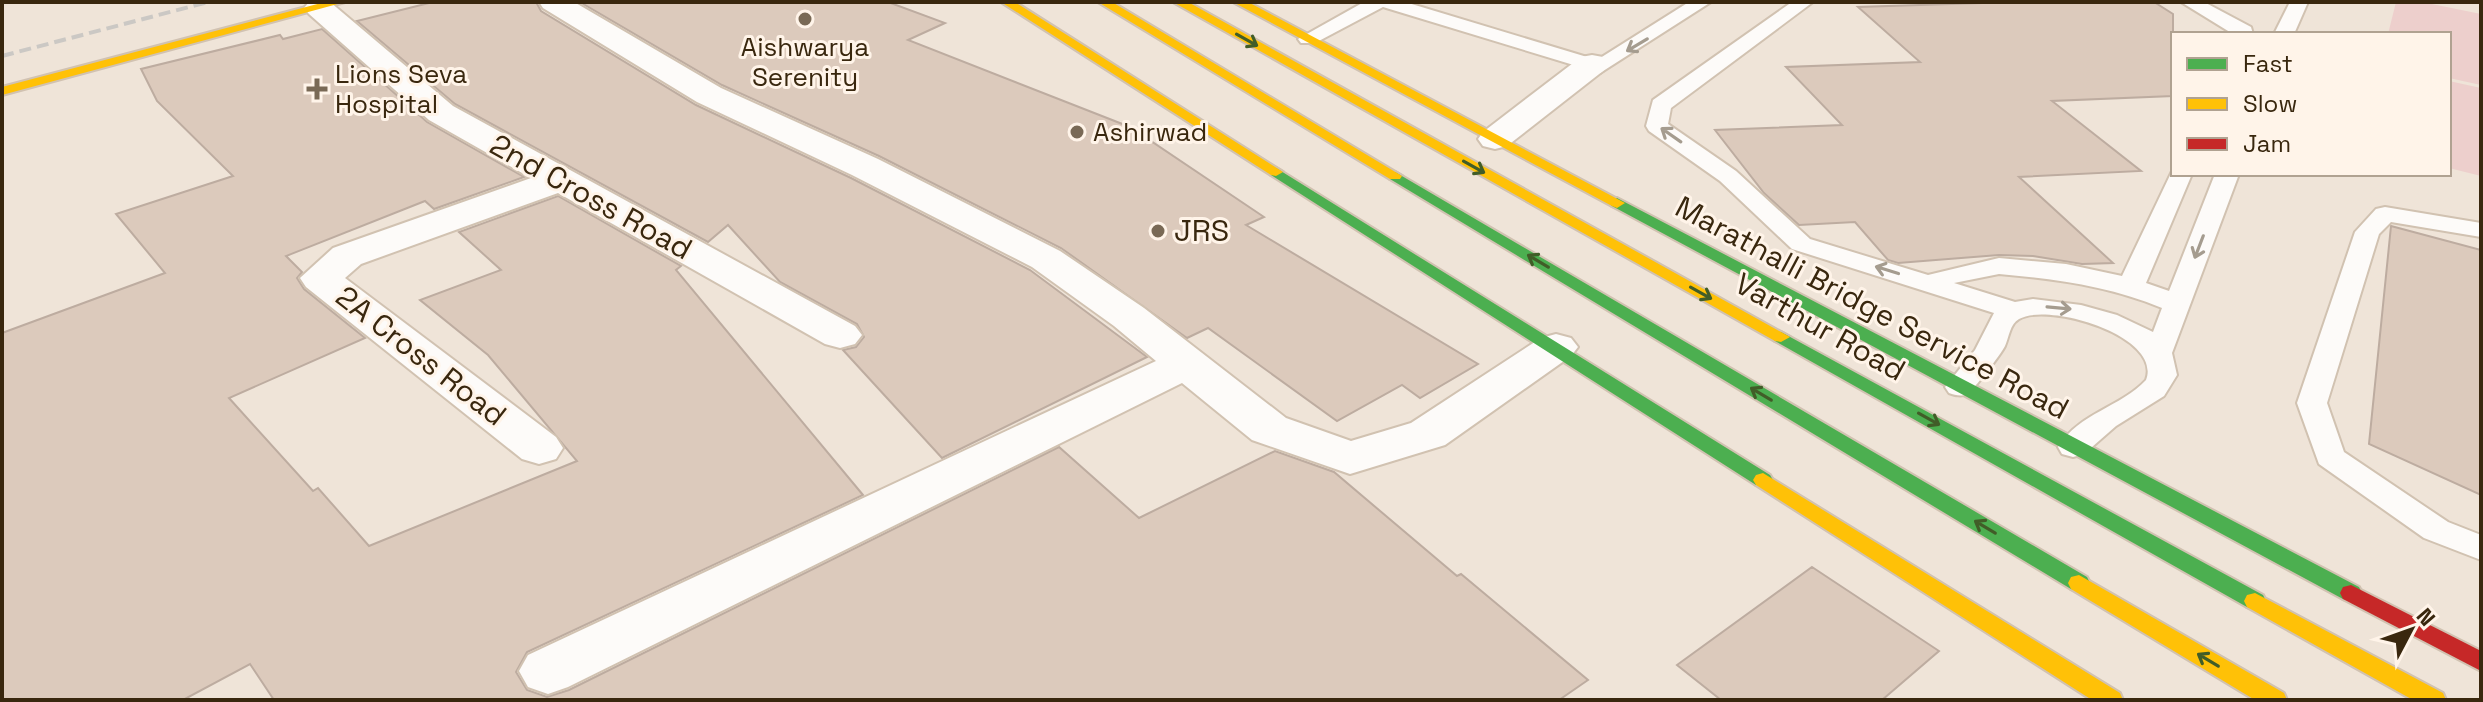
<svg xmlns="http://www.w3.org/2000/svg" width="2483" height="702" font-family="'Space Grotesk',sans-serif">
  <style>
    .green { fill: #edcfcc }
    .building { fill: #dccabc; stroke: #bdaca0; stroke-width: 2 }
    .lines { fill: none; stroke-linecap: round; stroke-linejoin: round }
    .lane-casing { stroke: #d1c2b1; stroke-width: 4 }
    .street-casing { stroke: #d1c2b1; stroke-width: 4 }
    .fast-casing { stroke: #d1c2b1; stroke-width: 4 }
    .slow-casing { stroke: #d1c2b1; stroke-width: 4 }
    .jam-casing { stroke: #d1c2b1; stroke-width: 4 }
    .lane { fill: #fdfbf9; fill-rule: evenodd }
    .street { fill: #fdfbf9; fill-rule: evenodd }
    .fast { fill: #4caf50; fill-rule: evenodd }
    .slow { fill: #ffc107; fill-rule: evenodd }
    .jam { fill: #c62828; fill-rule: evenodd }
    .rail { stroke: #cbc8c4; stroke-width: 4; stroke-dasharray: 12 6; stroke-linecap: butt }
    .oneway { stroke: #415d28 }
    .oneway2 { stroke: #a59c8f }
    .poi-dot { fill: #796955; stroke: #fff4e9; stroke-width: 3 }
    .labels { text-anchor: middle; stroke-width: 6; stroke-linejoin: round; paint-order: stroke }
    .far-poi-label { font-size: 26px; fill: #39270e; stroke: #fff4e9; text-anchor: start }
    .street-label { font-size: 30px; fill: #39270e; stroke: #fff4e9 }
    .poi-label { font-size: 30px; fill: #39270e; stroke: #fff4e9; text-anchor: start }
  </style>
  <rect width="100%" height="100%" fill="#efe4d8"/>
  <!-- green -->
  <path class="green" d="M 2396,2 L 2422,2 L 2481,14 L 2481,85 L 2449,78 L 2449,34 L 2388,34 Z
    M 2449,81 L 2481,88 L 2481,176 L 2449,168 Z"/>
  <!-- building -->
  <path class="building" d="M 433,2 L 536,2 L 541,11 L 696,105 L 851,178 L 1030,270 L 1147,357 L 942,458 L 843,350 L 856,347 L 864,337 L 857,324 L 780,282 L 728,225 L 708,242 L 455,104 L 357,21 Z
    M 580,2 L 888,2 L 945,23 L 908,40 L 1130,127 L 1264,217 L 1246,225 L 1478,364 L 1420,398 L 1402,385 L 1337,421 L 1208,328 L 1187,338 L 1061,248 L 879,156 L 722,85 Z
    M 2014,2 L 2154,2 L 2173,14 L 2173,96 L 2052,101 L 2141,171 L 2019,177 L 2113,263 L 2082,264 L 2033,256 L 1999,255 L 1898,263 L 1888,260 L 1855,222 L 1799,225 L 1764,193 L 1715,130 L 1842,125 L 1786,67 L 1920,62 L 1858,7 Z
    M 322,29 L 427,122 L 524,177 L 434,209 L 425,201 L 286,256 L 302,272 L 297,278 L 304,289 L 365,338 L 229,398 L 313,491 L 318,488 L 369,546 L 577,461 L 488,355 L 420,300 L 501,270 L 459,232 L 558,196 L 681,266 L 676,270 L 863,495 L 527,652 L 516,672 L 527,690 L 547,697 L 569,690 L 1059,447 L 1139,518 L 1275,451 L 1334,472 L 1457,576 L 1461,574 L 1588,680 L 1559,700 L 274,700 L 250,664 L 183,700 L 2,700 L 2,333 L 165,273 L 116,214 L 233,176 L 157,101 L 141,69 L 280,35 L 283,39 Z
    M 2391,226 L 2481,250 L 2481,495 L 2369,444 Z
    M 1812,567 L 1939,651 L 1882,700 L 1721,700 L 1677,665 Z"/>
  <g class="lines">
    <defs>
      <path id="lane" d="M 1364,2 L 1405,2 L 1597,60 L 1689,2 L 1711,2 L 1600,73 L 1383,7 L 1315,43 L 1301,43 L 1298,39 Z
        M 1792,2 L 1813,2 L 1671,108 L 1668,124 L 1736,171 L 1810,239 L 1928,275 L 1999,258 L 2066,264 L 2122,276 L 2173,169 L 2173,174 L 2192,174 L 2146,283 L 2169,291 L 2215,174 L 2239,174 L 2172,353 L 2177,375 L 2164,396 L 2116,426 L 2084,454 L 2073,457 L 2062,454 L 2058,447 C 2079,413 2121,407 2146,380 C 2163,336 2048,302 2019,319 C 2010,324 2009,337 2005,346 C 2001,354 1973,391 1967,394 C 1961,397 1955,395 1949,393 L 1945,387 L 1975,350 L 1994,313 L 1792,249 L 1720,181 L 1649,131 L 1646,126 L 1653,100 ZM 1999,274 C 2056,279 2109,286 2162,308 L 2153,332 L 2117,315 L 2081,305 L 2033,299 L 2015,302 L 1954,283 Z
        M 2181,2 L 2204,2 L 2251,27 L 2253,34 L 2233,34 Z
        M 2290,2 L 2308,2 L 2294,34 L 2274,34 Z
        M 2385,207 L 2481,223 L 2481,237 L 2391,222 L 2379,234 L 2327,403 L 2344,452 L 2448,522 L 2481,535 L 2481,560 L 2424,538 L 2319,464 L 2297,403 L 2355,232 L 2376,209 Z"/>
      <path id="street" d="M 309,2 L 330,2 L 453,106 L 855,326 L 862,335 L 855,344 L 840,348 L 825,344 L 558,193 L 361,264 L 345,278 L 556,437 L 563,448 L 556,459 L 539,464 L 522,459 L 306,287 L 300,278 L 333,248 L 531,178 L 429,120 L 309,14 L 304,8 Z
        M 539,2 L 574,2 L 721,88 L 878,159 L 1060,251 L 1144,308 L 1286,418 L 1351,441 L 1411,423 L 1541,338 L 1556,334 L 1571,338 L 1578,347 L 1571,356 L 1445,445 L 1350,474 L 1252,440 L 1182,383 L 568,687 L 548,694 L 528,687 L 519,671 L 528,655 L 1156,361 L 1114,326 L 1032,267 L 852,175 L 697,102 L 543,8 Z
        M 1592,55 L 1603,57 L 1608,64 L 1603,71 L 1507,146 L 1495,149 L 1483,146 L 1478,139 L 1483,132 L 1581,57 Z"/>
      <path id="fast" d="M 1276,168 L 1770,475 L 1773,480 L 1770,485 L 1756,485 L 1271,175 L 1271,169 Z
        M 1395,172 L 2087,577 L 2090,583 L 2087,589 L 2079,591 L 2071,589 L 1390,179 L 1390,173 Z
        M 1617,198 L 2359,587 L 2362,593 L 2359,599 L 2351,601 L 2343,599 L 1612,206 L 1609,203 Z
        M 1781,332 L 2263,595 L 2266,601 L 2263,607 L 2255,609 L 2247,607 L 1775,341 L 1772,337 Z"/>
      <path id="slow" d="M 325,2 L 345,2 L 2,95 L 2,87 Z
        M 1001,2 L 1015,2 L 1283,172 L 1276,176 L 1271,175 Z
        M 1098,2 L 1112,2 L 1402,176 L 1400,179 L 1390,179 Z
        M 1173,2 L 1188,2 L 1790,337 L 1781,342 L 1775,341 Z
        M 1233,2 L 1248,2 L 1625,203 L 1617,208 L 1612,206 Z
        M 1763,473 L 2120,693 L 2123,700 L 2092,700 L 1756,485 L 1753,480 L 1756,475 Z
        M 2079,575 L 2284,693 L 2287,700 L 2255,700 L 2071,589 L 2068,583 L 2071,577 Z
        M 2255,593 L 2443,693 L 2446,700 L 2413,700 L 2247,607 L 2244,601 L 2247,595 Z"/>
      <path id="jam" d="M 2351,585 L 2481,651 L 2481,671 L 2343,599 L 2340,593 L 2343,587 Z"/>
    </defs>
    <!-- lane casing -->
    <use href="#lane" class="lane-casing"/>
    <!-- street casing -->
    <use href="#street" class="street-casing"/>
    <!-- fast casing -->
    <use href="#fast" class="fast-casing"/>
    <!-- slow casing -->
    <use href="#slow" class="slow-casing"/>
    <!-- jam casing -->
    <use href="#jam" class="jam-casing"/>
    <!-- lane -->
    <use href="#lane" class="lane"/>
    <!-- street -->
    <use href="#street" class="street"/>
    <!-- fast -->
    <use href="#fast" class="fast"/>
    <!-- slow -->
    <use href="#slow" class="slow"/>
    <!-- jam -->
    <use href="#jam" class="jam"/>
    <!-- rail -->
    <path class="rail" d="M 2,56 L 208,2"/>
  </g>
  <!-- one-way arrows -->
  <defs><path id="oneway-shaft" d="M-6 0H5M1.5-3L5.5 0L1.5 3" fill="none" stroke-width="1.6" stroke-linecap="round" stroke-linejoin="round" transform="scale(2)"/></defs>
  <g class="oneway">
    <use href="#oneway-shaft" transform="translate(1247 40) rotate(29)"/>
    <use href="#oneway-shaft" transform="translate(1474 167) rotate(29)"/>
    <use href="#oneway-shaft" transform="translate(1538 261) rotate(-149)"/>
    <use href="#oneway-shaft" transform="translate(1701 293) rotate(29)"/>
    <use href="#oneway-shaft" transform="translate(1761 394) rotate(-149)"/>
    <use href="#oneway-shaft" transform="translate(1929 419) rotate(29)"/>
    <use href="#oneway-shaft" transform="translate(1985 527) rotate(-149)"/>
    <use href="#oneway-shaft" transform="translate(2208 660) rotate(-149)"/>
  </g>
  <g class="oneway2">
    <use href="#oneway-shaft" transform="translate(1637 45) rotate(149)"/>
    <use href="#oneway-shaft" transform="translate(1671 135) rotate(-145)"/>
    <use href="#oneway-shaft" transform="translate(2199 247) rotate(111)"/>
    <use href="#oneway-shaft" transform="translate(1887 270) rotate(-163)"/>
    <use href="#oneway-shaft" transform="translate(2059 308) rotate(5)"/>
  </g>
  <!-- markers -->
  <g class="poi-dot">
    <circle cx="805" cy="19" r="8"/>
    <path d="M313 77h8v8h8v8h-8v8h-8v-8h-8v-8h8z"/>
    <circle cx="1077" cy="132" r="8"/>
    <circle cx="1158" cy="231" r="8"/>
  </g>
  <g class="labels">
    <!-- far-poi labels -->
    <g class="far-poi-label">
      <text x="805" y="56" text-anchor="middle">Aishwarya<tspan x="805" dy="30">Serenity</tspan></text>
      <text x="335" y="83">Lions Seva<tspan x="335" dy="30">Hospital</tspan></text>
      <text x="1093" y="141">Ashirwad</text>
    </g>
    <!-- street labels -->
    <g class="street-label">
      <text transform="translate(591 197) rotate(29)" y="10">2nd Cross Road</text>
      <text transform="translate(1872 308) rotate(28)" y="10">Marathalli Bridge Service Road</text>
      <text transform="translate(1820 327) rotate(29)" y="10">Varthur Road</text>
      <text transform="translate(421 356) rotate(38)" y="10">2A Cross Road</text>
    </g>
    <!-- poi labels -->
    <g class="poi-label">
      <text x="1174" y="241">JRS</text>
    </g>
  </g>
  <!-- border -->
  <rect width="2483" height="702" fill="none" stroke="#39270e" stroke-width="8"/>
  <!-- legend -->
  <rect x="2171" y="32" width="280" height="144" fill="#fff4e9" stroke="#b0a291" stroke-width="2"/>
  <rect x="2187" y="58" width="40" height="12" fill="#4caf50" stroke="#b0a291" stroke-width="2"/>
  <text x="2243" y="72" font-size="24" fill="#39270e">Fast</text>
  <rect x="2187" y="98" width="40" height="12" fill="#ffc107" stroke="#b0a291" stroke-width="2"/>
  <text x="2243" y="112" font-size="24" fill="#39270e">Slow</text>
  <rect x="2187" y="138" width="40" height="12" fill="#c62828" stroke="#b0a291" stroke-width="2"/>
  <text x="2243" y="152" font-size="24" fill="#39270e">Jam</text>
  <!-- north arrow -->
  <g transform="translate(2411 630) rotate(49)" stroke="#fff4e9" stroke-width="6" paint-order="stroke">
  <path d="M0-6L14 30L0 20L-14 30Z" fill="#39270e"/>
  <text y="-12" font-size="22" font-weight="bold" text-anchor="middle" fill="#39270e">N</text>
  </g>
</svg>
